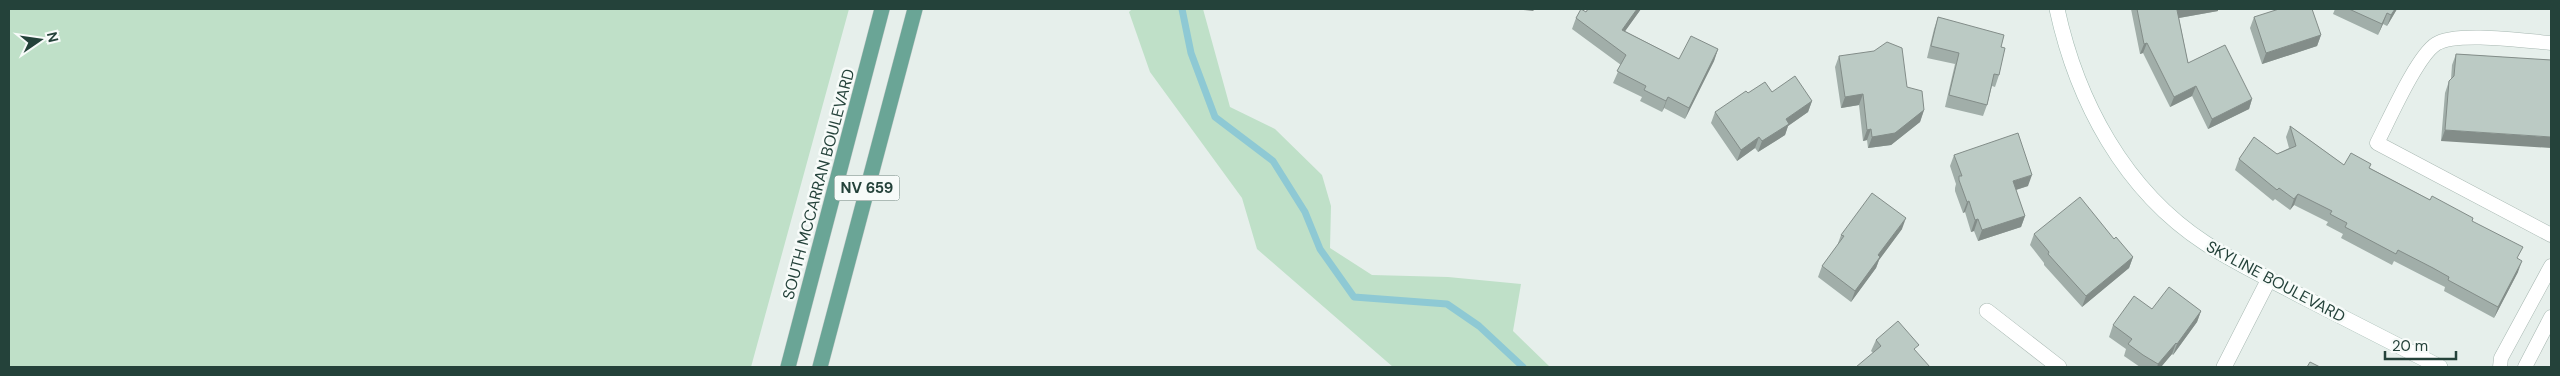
<svg xmlns="http://www.w3.org/2000/svg" width="2560" height="376" font-family="'DM Sans',sans-serif">
  <style>
    .green { fill: #bfe0c8 }
    .lines { fill: none; stroke-linecap: round; stroke-linejoin: round }
    .stream { stroke: #8ec9d4; stroke-width: 7 }
    .lane-casing { stroke: #a8b8b2; stroke-width: 15 }
    .street-casing { stroke: #a8b8b2; stroke-width: 16 }
    .secondary-casing { stroke: #a4bbb3; stroke-width: 16 }
    .primary-casing { stroke: #c2cac8; stroke-width: 16 }
    .lane { stroke: #fff; stroke-width: 14 }
    .street { stroke: #fff; stroke-width: 15 }
    .secondary { stroke: #fff; stroke-width: 15 }
    .primary { stroke: #6aa596; stroke-width: 15 }
    .wall { fill: #a1aea9 }
    .shaded-wall { fill: #838d89 }
    .building { fill: #bbcac4; stroke: #838d89 }
    .labels { text-anchor: middle; stroke-width: 5; stroke-linejoin: round; paint-order: stroke }
    .shield { fill: #f7fbf9; stroke: #637a73; stroke-width: 1 }
    .shield-label { font-size: 15px; font-weight: bold; fill: #24423a }
    .street-label { font-size: 16px; fill: #24423a; stroke: #f7fbf9 }
  </style>
  <rect width="100%" height="100%" fill="#e6efeb"/>
  <!-- green -->
  <path class="green" d="M 9,9 L 849,9 L 751,367 L 9,367 Z
    M 1132,9 L 1203,9 L 1230,107 L 1275,129 L 1322,175 L 1331,206 L 1330,248 L 1372,275 L 1448,277 L 1521,284 L 1513,331 L 1550,367 L 1393,367 L 1257,249 L 1242,198 L 1150,72 L 1129,12 Z"/>
  <g class="lines">
    <!-- stream -->
    <path class="stream" d="M 1182,9 L 1191,53 L 1215,117 L 1273,161 L 1305,212 L 1320,249 L 1354,297 L 1447,304 L 1479,326 L 1523,367"/>
    <defs>
      <path id="lane" d="M 2551,43 C 2526,41 2456,31 2436,44 C 2417,56 2389,120 2377,143 L 2551,235
        M 2500,367 L 2501,358 L 2551,266
        M 2525,367 L 2551,317"/>
      <path id="street" d="M 1987,311 L 2059,367
        M 2224,367 L 2269,279"/>
      <path id="secondary" d="M 2057,9 C 2077,101 2124,190 2205,243 C 2237,264 2272,280 2305,298 C 2350,321 2395,344 2440,367"/>
      <path id="primary" d="M 788,367 L 882,9
        M 820,367 L 915,9"/>
    </defs>
    <!-- lane casing -->
    <use href="#lane" class="lane-casing"/>
    <!-- street casing -->
    <use href="#street" class="street-casing"/>
    <!-- secondary casing -->
    <use href="#secondary" class="secondary-casing"/>
    <!-- primary casing -->
    <use href="#primary" class="primary-casing"/>
    <!-- lane -->
    <use href="#lane" class="lane"/>
    <!-- street -->
    <use href="#street" class="street"/>
    <!-- secondary -->
    <use href="#secondary" class="secondary"/>
    <!-- primary -->
    <use href="#primary" class="primary"/>
  </g>
  <!-- wall -->
  <path class="wall" d="M 1588,9 L 1641,9 L 1625,31 L 1679,59 L 1718,49 L 1714,61 L 1685,119 L 1664,108 L 1662,112 L 1640,101 L 1642,97 L 1613,83 L 1621,65 L 1572,29 L 1576,18 L 1586,12 Z
    M 2131,9 L 2218,9 L 2218,11 L 2179,18 L 2188,63 L 2252,99 L 2249,109 L 2208,129 L 2192,96 L 2170,107 L 2143,53 L 2140,54 Z
    M 2335,9 L 2397,9 L 2387,26 L 2383,24 L 2378,35 L 2333,14 Z
    M 1938,17 L 2001,47 L 1999,75 L 1995,87 L 1992,86 L 1987,105 L 1983,116 L 1945,107 L 1955,64 L 1927,58 L 1934,29 Z
    M 2254,17 L 2321,35 L 2317,46 L 2262,64 L 2250,28 Z
    M 2456,54 L 2551,60 L 2441,141 L 2445,93 L 2449,81 L 2451,79 L 2452,65 Z
    M 1839,56 L 1907,87 L 1924,110 L 1920,122 L 1891,145 L 1868,148 L 1867,140 L 1863,141 L 1859,105 L 1841,108 L 1835,67 Z
    M 1772,92 L 1812,101 L 1808,112 L 1788,126 L 1785,135 L 1758,152 L 1755,148 L 1737,161 L 1711,123 L 1715,112 L 1748,93 Z
    M 2290,126 L 2344,165 L 2370,168 L 2472,222 L 2518,259 L 2518,272 L 2494,318 L 2444,291 L 2445,287 L 2429,279 L 2394,261 L 2392,265 L 2341,238 L 2343,234 L 2326,225 L 2328,222 L 2294,205 L 2290,210 L 2275,199 L 2273,201 L 2235,170 L 2239,159 L 2277,154 L 2289,148 L 2286,137 Z
    M 1954,155 L 2028,186 L 2016,190 L 2025,216 L 2021,227 L 1978,241 L 1974,231 L 1971,232 L 1965,212 L 1963,213 L 1955,191 L 1955,188 L 1956,184 L 1950,166 Z
    M 1902,229 L 1879,260 L 1876,268 L 1851,302 L 1818,277 L 1822,266 L 1837,246 L 1841,235 Z
    M 2034,234 L 2114,239 L 2133,257 L 2129,268 L 2082,307 L 2044,265 L 2044,263 L 2030,245 Z
    M 2152,309 L 2201,311 L 2197,322 L 2173,355 L 2172,354 L 2161,367 L 2140,367 L 2124,356 L 2126,349 L 2109,337 L 2113,325 Z
    M 1876,340 L 1917,352 L 1873,353 L 1871,351 Z"/>
  <!-- shaded-wall -->
  <path class="shaded-wall" d="M 1514,9 L 1535,9 L 1533,11 Z
    M 1637,9 L 1641,9 L 1618,41 L 1622,30 Z
    M 2181,9 L 2218,9 L 2218,11 L 2173,19 L 2177,10 Z
    M 2395,9 L 2397,9 L 2387,26 L 2391,15 Z
    M 2387,13 L 2383,24 L 2378,35 L 2382,24 Z
    M 2321,35 L 2317,46 L 2262,64 L 2266,53 Z
    M 2147,43 L 2143,53 L 2140,54 L 2144,44 Z
    M 1718,49 L 1714,61 L 1685,119 L 1689,108 Z
    M 2196,86 L 2192,96 L 2170,107 L 2174,97 Z
    M 1863,94 L 1859,105 L 1841,108 L 1845,97 Z
    M 1668,97 L 1664,108 L 1662,112 L 1666,101 Z
    M 2252,99 L 2249,109 L 2208,129 L 2212,119 Z
    M 1812,101 L 1808,112 L 1788,126 L 1785,135 L 1758,152 L 1762,141 L 1786,119 Z
    M 1924,110 L 1920,122 L 1891,145 L 1868,148 L 1872,137 Z
    M 1871,129 L 1867,140 L 1863,141 L 1867,130 Z
    M 2445,130 L 2551,137 L 2551,148 L 2441,141 Z
    M 1759,137 L 1755,148 L 1737,161 L 1741,150 Z
    M 2032,175 L 2028,186 L 2009,192 L 2013,181 Z
    M 2298,194 L 2294,205 L 2290,210 L 2294,199 Z
    M 1969,201 L 1965,212 L 1963,213 L 1967,202 Z
    M 2025,216 L 2021,227 L 1978,241 L 1982,230 Z
    M 1906,218 L 1902,229 L 1879,260 L 1876,268 L 1851,302 L 1855,291 L 1878,255 Z
    M 1978,219 L 1974,231 L 1971,232 L 1975,220 Z
    M 2133,257 L 2129,268 L 2082,307 L 2086,296 Z
    M 2522,261 L 2518,272 L 2494,318 L 2498,307 Z
    M 2201,311 L 2197,322 L 2173,355 L 2177,344 Z
    M 2176,343 L 2172,354 L 2161,367 L 2157,367 L 2158,364 Z"/>
  <!-- building -->
  <path class="building" d="M 1581,9 L 1586,12 L 1588,9 L 1637,9 L 1622,30 L 1679,59 L 1691,36 L 1718,49 L 1689,108 L 1668,97 L 1666,101 L 1644,90 L 1646,86 L 1617,71 L 1626,55 L 1576,18 Z
    M 2137,9 L 2181,9 L 2177,10 L 2188,63 L 2225,45 L 2252,99 L 2212,119 L 2196,86 L 2174,97 L 2147,43 L 2144,44 Z
    M 2279,9 L 2312,9 L 2321,35 L 2266,53 L 2254,17 Z
    M 2349,9 L 2395,9 L 2391,15 L 2387,13 L 2382,24 Z
    M 1938,17 L 2004,35 L 2001,47 L 2005,48 L 1999,75 L 1994,74 L 1987,105 L 1949,95 L 1959,53 L 1931,46 Z
    M 1887,42 L 1902,48 L 1907,87 L 1922,91 L 1924,110 L 1895,133 L 1872,137 L 1871,129 L 1867,130 L 1863,94 L 1845,97 L 1839,56 L 1874,51 Z
    M 2456,54 L 2551,60 L 2551,137 L 2445,130 L 2449,81 L 2454,76 Z
    M 1795,76 L 1812,101 L 1786,119 L 1789,124 L 1762,141 L 1759,137 L 1741,150 L 1715,112 L 1746,91 L 1748,93 L 1765,82 L 1772,92 Z
    M 2290,126 L 2344,165 L 2351,153 L 2371,164 L 2369,168 L 2430,200 L 2432,196 L 2473,218 L 2472,221 L 2523,247 L 2517,258 L 2522,261 L 2498,307 L 2448,280 L 2449,277 L 2433,268 L 2398,250 L 2396,254 L 2345,227 L 2347,223 L 2330,214 L 2332,211 L 2298,194 L 2294,199 L 2279,188 L 2277,190 L 2239,159 L 2254,137 L 2277,154 L 2296,146 Z
    M 2018,133 L 2032,175 L 2013,181 L 2025,216 L 1982,230 L 1978,219 L 1975,220 L 1969,201 L 1967,202 L 1959,180 L 1959,176 L 1962,176 L 1954,155 Z
    M 1872,193 L 1906,218 L 1878,255 L 1880,257 L 1855,291 L 1822,266 L 1844,236 L 1841,235 Z
    M 2080,197 L 2114,239 L 2116,237 L 2133,257 L 2086,296 L 2048,254 L 2049,252 L 2034,234 Z
    M 2169,287 L 2201,311 L 2177,344 L 2176,343 L 2158,364 L 2143,355 L 2128,344 L 2132,339 L 2113,325 L 2134,296 L 2152,309 Z
    M 1898,321 L 1919,345 L 1914,349 L 1930,367 L 1856,367 L 1881,346 L 1876,340 Z
    M 2310,362 L 2320,367 L 2307,367 Z"/>
  <g class="labels">
    <!-- shield labels -->
    <rect class="shield" x="834.5" y="175.5" width="65" height="25" rx="4"/>
    <g class="shield-label">
      <text x="867" y="193">NV 659</text>
    </g>
    <!-- street labels -->
    <g class="street-label">
      <text transform="translate(818 184) rotate(-75)" y="6">SOUTH MCCARRAN BOULEVARD</text>
      <text transform="translate(2276 281) rotate(28)" y="6">SKYLINE BOULEVARD</text>
    </g>
  </g>
  <!-- border -->
  <rect width="2560" height="376" fill="none" stroke="#24423a" stroke-width="20"/>
  <!-- north arrow -->
  <g transform="translate(40 40) rotate(77)" stroke="#f7fbf9" stroke-width="4" paint-order="stroke">
  <path d="M0-4L9 19L0 12L-9 19Z" fill="#24423a"/>
  <text y="-8" font-size="14" font-weight="bold" text-anchor="middle" fill="#24423a">N</text>
  </g>
  <!-- scale -->
  <path d="M2385 351v8h71v-8" fill="none" stroke="#24423a" stroke-width="2.5"/>
  <text x="2392" y="351" font-size="15" fill="#24423a" stroke="#f7fbf9" stroke-width="4" paint-order="stroke">20 m</text>
</svg>
